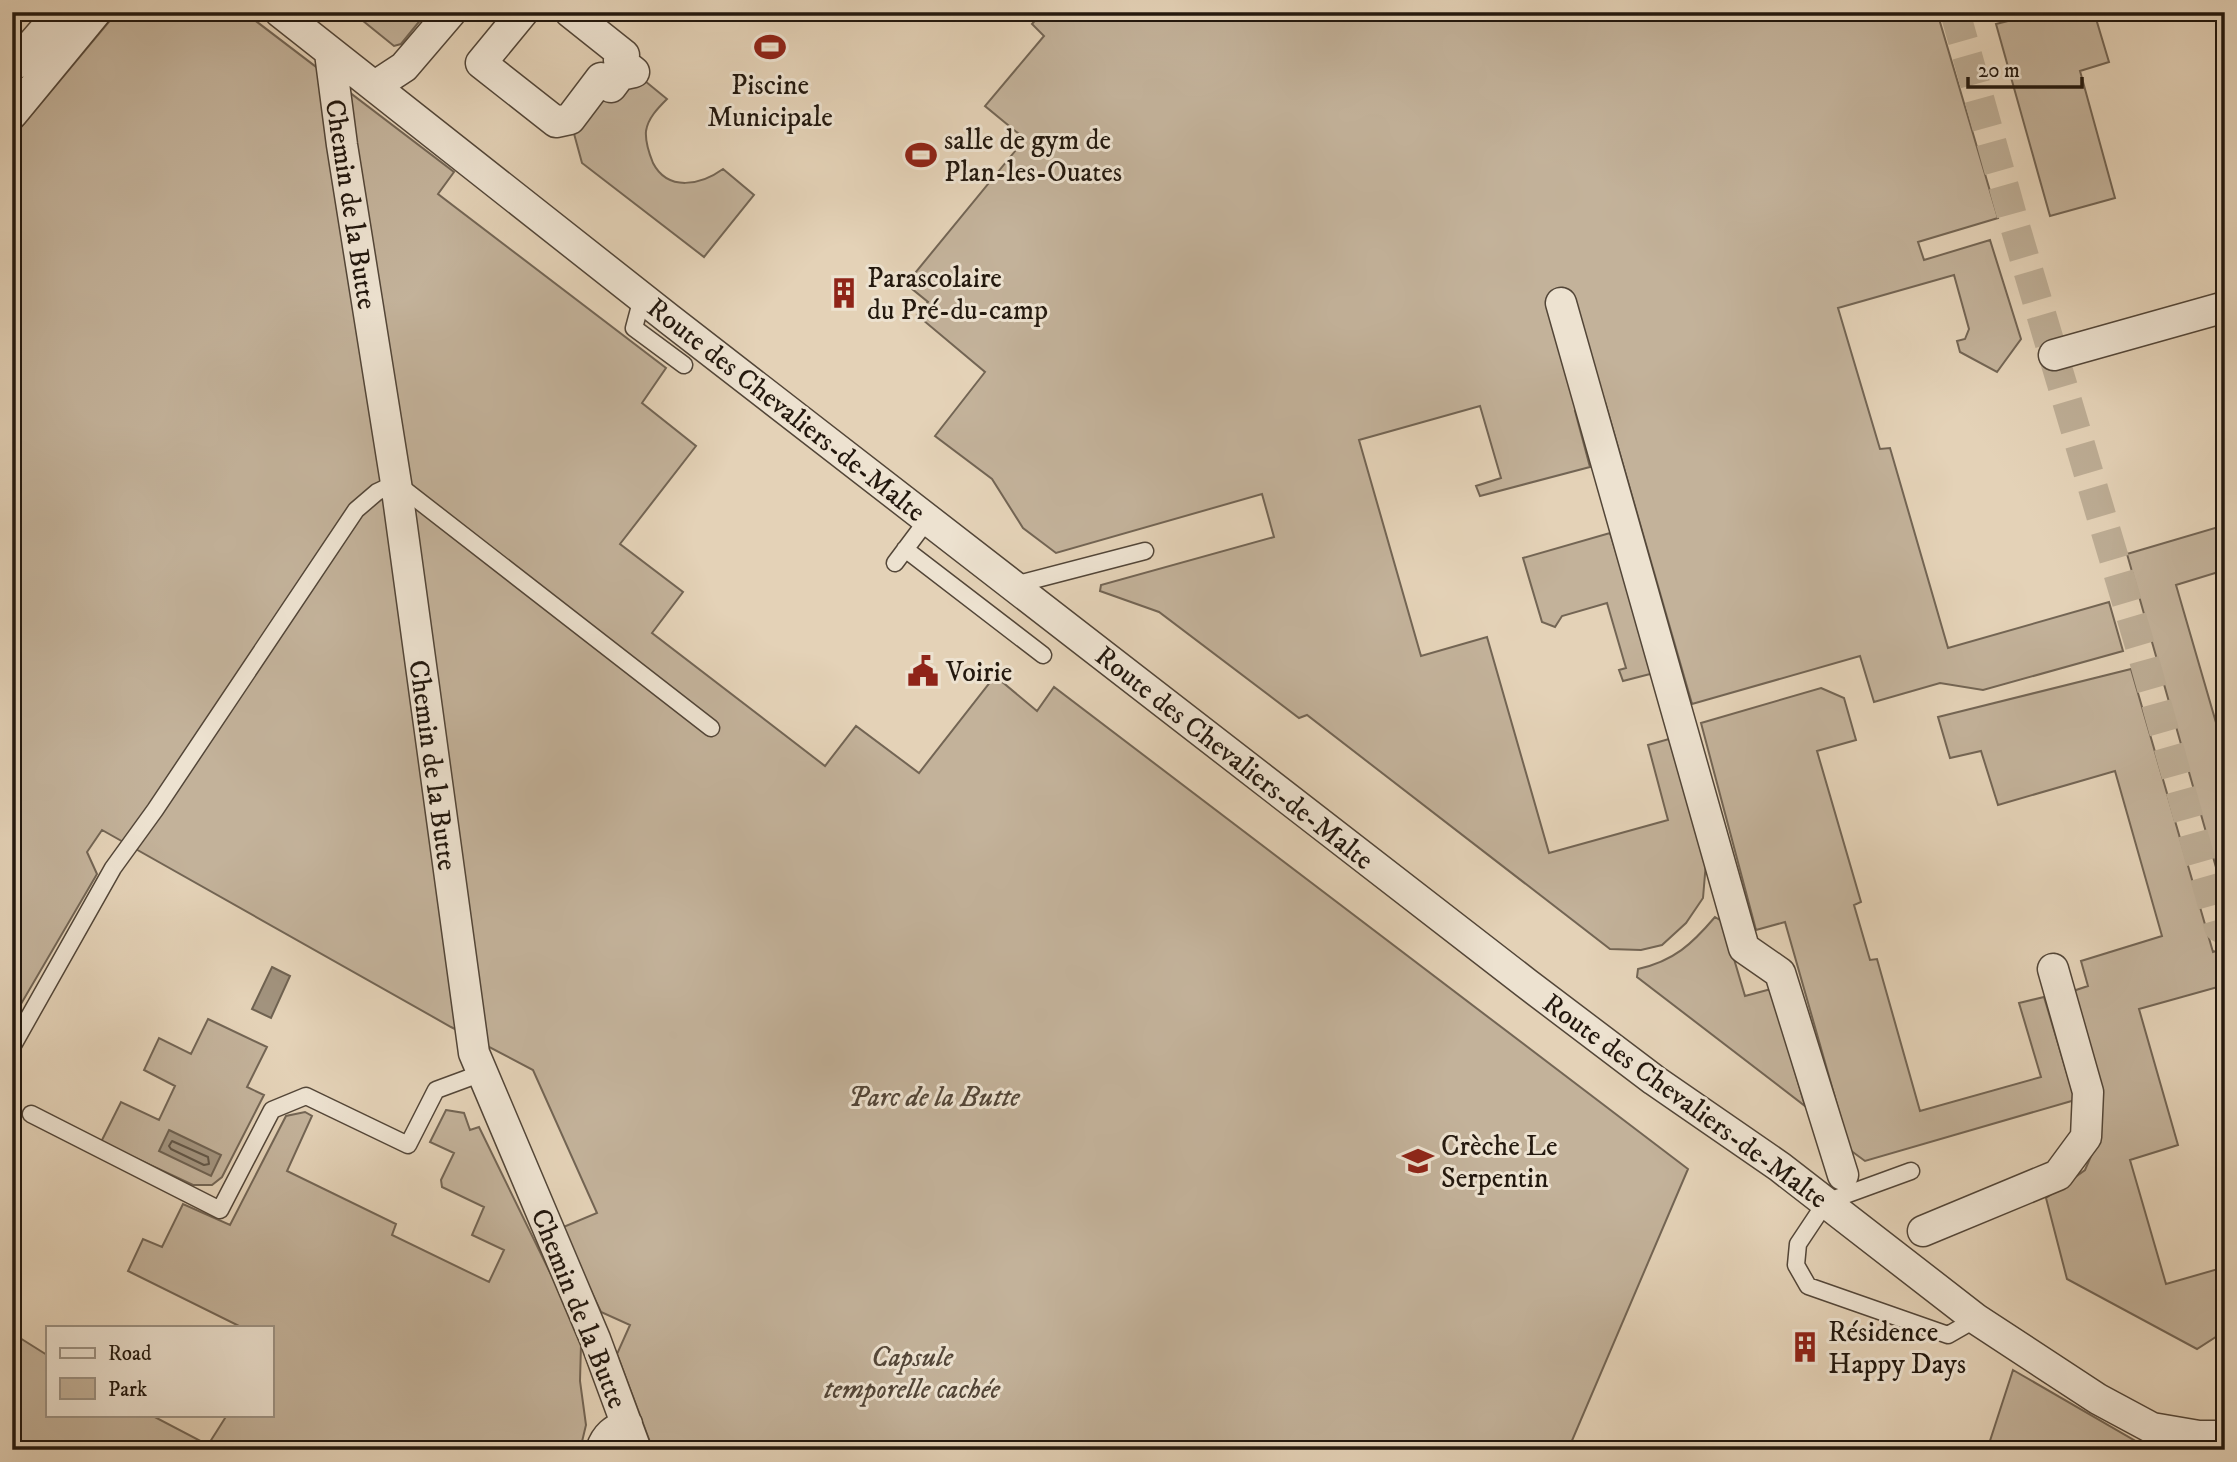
<svg xmlns="http://www.w3.org/2000/svg" width="2237" height="1462" font-family="'IM FELL DW Pica',serif">
  <style>
    .green { fill: #c3b29a; stroke: #736554; stroke-width: 2 }
    .water { fill: #a2937e; stroke: #6f6251; stroke-width: 2 }
    .lines { fill: none; stroke-linecap: round; stroke-linejoin: round }
    .shore { stroke: #625646; stroke-width: 2 }
    .street-tunnel { stroke: #bdad95; stroke-width: 30; stroke-dasharray: 30 15; stroke-linecap: butt }
    .lane-casing { stroke: #534638; stroke-width: 19 }
    .street-casing { stroke: #534638; stroke-width: 33 }
    .lane { stroke: #ede2d0; stroke-width: 16 }
    .street { stroke: #ede2d0; stroke-width: 30 }
    .labels { text-anchor: middle; stroke-width: 6; stroke-linejoin: round; paint-order: stroke }
    .poi-label { font-size: 28px; fill: #23180e; stroke: #ede2d0; text-anchor: start }
    .street-label { font-size: 28px; fill: #23180e; stroke: #ede2d0 }
    .park-label { font-size: 28px; font-style: italic; fill: #534638; stroke: #ede2d0 }
  </style>
  <rect width="100%" height="100%" fill="#e4d2b7"/>
  <filter id="stains"><feTurbulence type="fractalNoise" baseFrequency=".00286" numOctaves="4"/><feColorMatrix values="0 0 0 0 .2 0 0 0 0 .09 0 0 0 0 .02 0 0 0 .5 -.17"/></filter>
  <radialGradient id="worn" r=".72"><stop offset=".6" stop-color="#630" stop-opacity="0"/><stop offset="1" stop-color="#630" stop-opacity=".3"/></radialGradient>
  <!-- green -->
  <path class="green" d="M 117,12 L 244,12 L 454,172 L 438,194 L 666,368 L 642,403 L 696,446 L 620,544 L 683,592 L 652,633 L 825,766 L 856,726 L 919,773 L 995,676 L 1037,711 L 1054,687 L 1688,1169 L 1568,1450 L 653,1450 L 617,1354 L 630,1325 L 601,1312 L 561,1228 L 597,1213 L 533,1070 L 451,1027 L 102,830 L 87,852 L 97,874 L 21,1004 L 12,999 L 12,138 Z
    M 352,12 L 427,12 L 401,44 L 394,46 Z
    M 1042,12 L 1937,12 L 1998,218 L 1918,242 L 1924,260 L 1990,240 L 2021,339 L 1997,372 L 1960,352 L 1957,341 L 1965,339 L 1969,329 L 1954,275 L 1838,308 L 1880,449 L 1890,448 L 1948,648 L 2109,602 L 2123,651 L 1983,690 L 1940,683 L 1874,702 L 1860,656 L 1692,704 L 1605,402 L 1575,411 L 1590,467 L 1480,496 L 1476,486 L 1501,478 L 1480,406 L 1359,440 L 1421,656 L 1487,637 L 1549,853 L 1668,820 L 1648,745 L 1669,739 L 1706,862 L 1703,898 L 1686,923 L 1662,945 L 1641,950 L 1610,949 L 1307,715 L 1299,718 L 1159,612 L 1100,591 L 1101,585 L 1274,537 L 1262,494 L 1056,553 L 1023,528 L 992,479 L 935,436 L 985,372 L 917,315 L 928,302 L 906,284 L 1025,139 L 985,106 L 1044,36 L 1032,24 Z
    M 2006,12 L 2094,12 L 2109,62 L 2080,71 L 2115,198 L 2050,216 L 1996,24 L 2008,21 Z
    M 634,72 L 667,99 C 658,108 648,118 646,131 C 645,142 649,153 653,163 C 668,192 701,185 723,169 L 754,195 L 704,257 L 582,163 L 570,119 Z
    M 2225,525 L 2225,570 L 2176,585 L 2217,726 L 2225,724 L 2225,899 L 2127,554 Z
    M 1610,533 L 1654,673 L 1623,681 L 1619,670 L 1626,668 L 1607,603 L 1562,616 L 1555,627 L 1542,622 L 1523,558 Z
    M 2131,669 L 2213,952 L 2225,948 L 2225,985 L 2139,1009 L 2178,1145 L 2130,1160 L 2166,1284 L 2225,1267 L 2225,1331 L 2197,1349 L 2067,1279 L 2046,1198 L 2085,1170 L 2101,1133 L 2099,1081 L 2073,991 L 2088,986 L 2081,961 L 2162,936 L 2115,771 L 1998,805 L 1981,751 L 1950,758 L 1938,717 Z
    M 1821,688 L 1844,698 L 1856,740 L 1817,751 L 1861,902 L 1854,905 L 1870,960 L 1877,959 L 1920,1111 L 2041,1077 L 2019,1003 L 2044,997 L 2075,1100 L 1865,1161 L 1850,1150 L 1785,922 L 1756,930 L 1701,723 Z
    M 1715,917 L 1723,922 L 1745,996 L 1771,989 L 1805,1106 L 1637,977 L 1638,969 C 1674,961 1692,944 1715,917 Z
    M 208,1019 L 267,1047 L 247,1087 L 264,1095 L 222,1177 L 212,1185 L 193,1185 L 101,1142 L 121,1102 L 159,1120 L 175,1086 L 144,1070 L 159,1038 L 191,1054 Z
    M 446,1110 L 464,1113 L 470,1130 L 479,1127 L 561,1295 L 581,1344 L 580,1381 L 586,1425 L 580,1450 L 12,1450 L 12,1333 L 47,1355 L 47,1415 L 151,1415 L 208,1445 L 227,1415 L 271,1415 L 271,1327 L 241,1327 L 128,1271 L 143,1239 L 162,1247 L 183,1204 L 230,1225 L 286,1116 L 305,1112 L 312,1116 L 287,1171 L 396,1224 L 392,1235 L 489,1282 L 504,1250 L 472,1235 L 484,1207 L 442,1187 L 441,1180 L 454,1153 L 430,1142 Z
    M 2013,1370 L 2151,1450 L 1987,1450 Z"/>
  <!-- water -->
  <path class="water" d="M 272,967 L 290,976 L 271,1018 L 252,1009 Z
    M 169,1130 L 221,1155 L 211,1176 L 159,1151 Z"/>
  <g class="lines">
    <!-- shore -->
    <path class="shore" d="M 172,1141 L 208,1157 L 209,1164 L 204,1165 L 171,1149 L 169,1146 Z"/>
    <!-- street-tunnel -->
    <path class="street-tunnel" d="M 1955,12 L 2014,223 L 2143,656 L 2219,927 L 2225,930"/>
    <defs>
      <path id="lane" d="M 642,298 L 634,328 L 684,365
        M 905,549 L 1043,655
        M 895,563 L 928,519
        M 1014,585 L 1145,551
        M 12,1047 L 113,868 L 155,810 L 356,510 L 377,492 L 396,483 L 711,728
        M 31,1114 L 220,1210 L 272,1110 L 306,1096 L 408,1145 L 436,1090 L 482,1073
        M 1911,1171 L 1826,1202 L 1798,1244 L 1796,1265 L 1808,1286 L 1948,1335 L 1976,1319"/>
      <path id="street" d="M 280,12 L 669,319 L 1526,983 L 1654,1080 L 1780,1167 L 1976,1319 L 2098,1399 L 2152,1428 L 2199,1436 L 2225,1436
        M 523,12 L 481,63 L 556,122 L 570,119 L 601,78 L 611,87 L 620,75 L 634,72 L 619,60 L 624,55 L 570,12
        M 330,53 L 342,145 L 396,483 L 474,1053 L 595,1339 L 636,1450
        M 12,61 L 15,64 L 60,12
        M 375,86 L 404,67 L 451,12
        M 12,114 L 96,12
        M 1561,303 L 1744,948 L 1780,973 L 1843,1175
        M 2054,355 L 2225,307
        M 1923,1231 L 2058,1175 L 2086,1137 L 2088,1092 L 2053,969
        M 601,1450 C 606,1435 614,1430 627,1424"/>
    </defs>
    <!-- lane casing -->
    <use href="#lane" class="lane-casing"/>
    <!-- street casing -->
    <use href="#street" class="street-casing"/>
    <!-- lane -->
    <use href="#lane" class="lane"/>
    <!-- street -->
    <use href="#street" class="street"/>
  </g>
  <!-- icons -->
  <defs>
    <symbol id="stadium-bare" viewBox="-9 -9 18 18"><path d="M0-5a6.5 5 0 1 0 0 10a6.5 5 0 1 0 0-10ZM-3.5-1.8h7v3.6h-7Z" fill="#8f2418" stroke="#ede2d0" stroke-width="2.5" paint-order="stroke"/></symbol>
    <symbol id="building-bare" viewBox="-9 -9 18 18"><path d="M-4-6H4V6H1V3H-1V6H-4ZM-2.5-4.3h1.7v1.8h-1.7ZM.8-4.3h1.7v1.8H.8ZM-2.5-1h1.7V.8h-1.7ZM.8-1h1.7V.8H.8Z" fill="#8f2418" stroke="#ede2d0" stroke-width="2.5" paint-order="stroke"/></symbol>
    <symbol id="civic-bare" viewBox="-9 -9 18 18"><path d="M-.6-6.5H3V-4.5H.6V-3L4-1V1h2V6H-6V1h2V-1L-.6-3ZM-1.2 2.5V6h2.4V2.5Z" fill="#8f2418" stroke="#ede2d0" stroke-width="2.5" paint-order="stroke"/></symbol>
    <symbol id="school-bare" viewBox="-9 -9 18 18"><path d="M0-5L7-2L0 1L-7-2ZM-4 1L0 2.5L4 1V4Q0 6-4 4Z" fill="#8f2418" stroke="#ede2d0" stroke-width="2.5" paint-order="stroke"/></symbol>
  </defs>
  <g fill-rule="evenodd">
    <use href="#stadium-bare" x="748" y="25" width="44" height="44"/>
    <use href="#stadium-bare" x="899" y="133" width="44" height="44"/>
    <use href="#building-bare" x="822" y="271" width="44" height="44"/>
    <use href="#civic-bare" x="901" y="649" width="44" height="44"/>
    <use href="#school-bare" x="1396" y="1139" width="44" height="44"/>
    <use href="#building-bare" x="1783" y="1325" width="44" height="44"/>
  </g>
  <g class="labels">
    <!-- poi labels -->
    <g class="poi-label">
      <text x="770" y="94" text-anchor="middle">Piscine<tspan x="770" dy="32">Municipale</tspan></text>
      <text x="944" y="149">salle de gym de<tspan x="944" dy="32">Plan-les-Ouates</tspan></text>
      <text x="867" y="287">Parascolaire<tspan x="867" dy="32">du Pré-du-camp</tspan></text>
      <text x="946" y="681">Voirie</text>
      <text x="1441" y="1155">Crèche Le<tspan x="1441" dy="32">Serpentin</tspan></text>
      <text x="1828" y="1341">Résidence<tspan x="1828" dy="32">Happy Days</tspan></text>
    </g>
    <!-- street labels -->
    <g class="street-label">
      <text transform="translate(352 204) rotate(81)" y="10">Chemin de la Butte</text>
      <text transform="translate(787 409) rotate(38)" y="10">Route des Chevaliers-de-Malte</text>
      <text transform="translate(1235 757) rotate(38)" y="10">Route des Chevaliers-de-Malte</text>
      <text transform="translate(434 765) rotate(82)" y="10">Chemin de la Butte</text>
      <text transform="translate(1686 1100) rotate(36)" y="10">Route des Chevaliers-de-Malte</text>
      <text transform="translate(580 1308) rotate(68)" y="10">Chemin de la Butte</text>
    </g>
    <!-- park labels -->
    <g class="park-label">
      <text x="934" y="1106">Parc de la Butte</text>
      <text x="912" y="1366">Capsule<tspan x="912" dy="32">temporelle cachée</tspan></text>
    </g>
  </g>
  <!-- margin -->
  <rect width="2237" height="1462" fill="none" stroke="#e4d2b7" stroke-width="42"/>
  <rect x="14" y="14" width="2209" height="1434" fill="none" stroke="#23180e" stroke-width="3.5"/>
  <rect x="21" y="21" width="2195" height="1420" fill="none" stroke="#23180e" stroke-width="2"/>
  <!-- legend -->
  <rect x="46" y="1326" width="228" height="91" fill="#ede2d0" stroke="#9c9182" stroke-width="2"/>
  <rect x="60" y="1348" width="35" height="10" fill="#ede2d0" stroke="#9c9182" stroke-width="2"/>
  <text x="108" y="1360" font-size="21" fill="#23180e">Road</text>
  <rect x="60" y="1378" width="35" height="21" fill="#c3b29a" stroke="#9c9182" stroke-width="2"/>
  <text x="108" y="1396" font-size="21" fill="#23180e">Park</text>
  <!-- scale -->
  <path d="M1968 77v10h114v-10" fill="none" stroke="#23180e" stroke-width="3.5"/>
  <text x="1978" y="77" font-size="21" fill="#23180e" stroke="#ede2d0" stroke-width="5" paint-order="stroke">20 m</text>
  <rect width="100%" height="100%" filter="url(#stains)"/>
  <rect width="100%" height="100%" fill="url(#worn)"/>
</svg>
